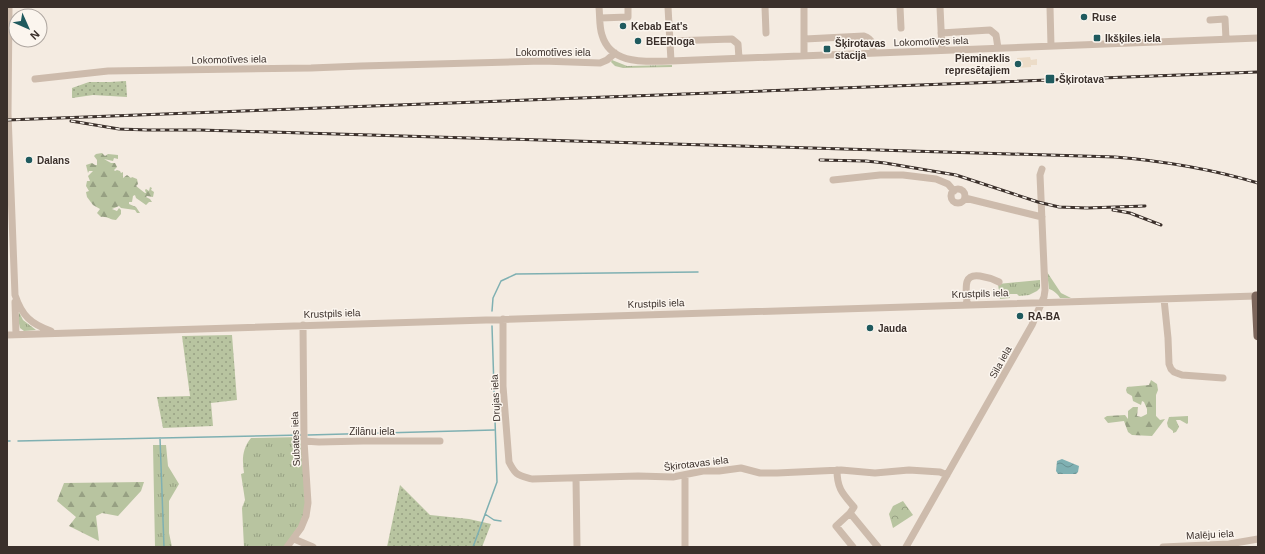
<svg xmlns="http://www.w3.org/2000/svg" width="1265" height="554" font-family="Helvetica,sans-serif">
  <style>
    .grass { fill: url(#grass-tufts) }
    .forest { fill: url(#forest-firs) }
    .park { fill: url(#park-crowns) }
    .garden { fill: url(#garden-dots) }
    .plaza { fill: #ecdcc8 }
    .water { fill: url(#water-waves) }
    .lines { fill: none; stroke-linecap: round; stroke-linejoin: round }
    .stream { stroke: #7fb0b2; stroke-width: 1.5 }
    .minor { stroke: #cdbbac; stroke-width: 7 }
    .major { stroke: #7d675c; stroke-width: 9 }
    .rail-casing { stroke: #3b302b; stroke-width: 3 }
    .rail { stroke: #fbf5ee; stroke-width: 1.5; stroke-dasharray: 4.5; stroke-linecap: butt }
    .poi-dot { fill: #1f5a5e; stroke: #fbf5ee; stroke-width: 1.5 }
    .labels { text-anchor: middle; stroke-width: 3; stroke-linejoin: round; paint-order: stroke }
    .poi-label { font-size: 10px; font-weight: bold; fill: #3b302b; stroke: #fbf5ee; text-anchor: start }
    .street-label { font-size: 10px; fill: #3b302b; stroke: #fbf5ee }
  </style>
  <defs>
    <pattern id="grass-tufts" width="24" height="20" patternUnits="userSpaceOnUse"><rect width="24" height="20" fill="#b8c4a0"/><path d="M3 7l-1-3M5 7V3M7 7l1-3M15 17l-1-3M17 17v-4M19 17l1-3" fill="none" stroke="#97a083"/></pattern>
    <pattern id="forest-firs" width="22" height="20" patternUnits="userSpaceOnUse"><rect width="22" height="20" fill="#b8c4a0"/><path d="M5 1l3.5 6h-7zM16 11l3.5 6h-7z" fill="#97a083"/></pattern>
    <pattern id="park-crowns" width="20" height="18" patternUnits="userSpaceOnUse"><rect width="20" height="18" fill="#b8c4a0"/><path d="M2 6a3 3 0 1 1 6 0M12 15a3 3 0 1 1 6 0" fill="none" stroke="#97a083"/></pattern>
    <pattern id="garden-dots" width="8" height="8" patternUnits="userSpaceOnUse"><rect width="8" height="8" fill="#b8c4a0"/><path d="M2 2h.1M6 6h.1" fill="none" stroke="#97a083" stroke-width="1.8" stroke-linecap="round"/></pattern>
    <pattern id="water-waves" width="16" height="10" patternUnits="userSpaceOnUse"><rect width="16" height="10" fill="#7fb0b2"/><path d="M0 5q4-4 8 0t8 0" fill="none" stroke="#699091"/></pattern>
  </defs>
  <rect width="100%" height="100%" fill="#f4ebe1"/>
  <!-- grass -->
  <path class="grass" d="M 612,60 L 627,66 L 672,65 L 672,67 L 623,68 L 615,66 L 611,62 Z
    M 1047,272 L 1061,293 L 1071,298 L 1060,298 C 1058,294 1053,290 1049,289 Z
    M 1040,280 L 1040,288 L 1037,291 L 1029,295 L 1019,296 L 1017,294 L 1010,294 L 1010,298 L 1000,299 L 998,284 Z
    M 19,312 L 23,320 L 36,330 L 24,331 L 20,328 L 18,319 Z
    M 1188,416 L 1188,423 L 1187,424 L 1180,420 L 1176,420 L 1179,427 L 1176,432 L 1173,433 L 1173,431 L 1168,427 L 1167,423 L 1169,417 Z
    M 303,437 L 306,506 L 300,524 L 284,547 L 244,547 L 242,508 L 245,500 L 241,474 L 244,473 C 242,460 242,449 251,438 Z
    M 153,445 L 166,445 L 168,466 L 179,484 L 169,501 L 169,533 L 172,547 L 155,547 Z"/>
  <!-- forest -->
  <path class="forest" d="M 102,153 L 105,156 L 108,154 L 118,155 L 118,159 L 114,158 L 113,161 L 104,159 L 111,163 L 115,163 L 117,167 L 114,170 L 115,171 L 117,170 L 120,171 L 121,173 L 123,172 L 123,178 L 127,175 L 131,178 L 132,177 L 137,179 L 138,184 L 136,186 L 145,193 L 146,193 L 145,190 L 146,189 L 149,191 L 150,187 L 152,188 L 151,190 L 154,192 L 153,197 L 147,196 L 146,197 L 150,199 L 152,202 L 149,202 L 146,205 L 136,198 L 135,195 L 133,196 L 132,202 L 129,202 L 129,204 L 136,207 L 140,213 L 137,213 L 135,210 L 121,208 L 119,206 L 112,209 L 117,211 L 119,208 L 121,210 L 121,214 L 116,220 C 110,220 107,216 101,217 L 97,213 L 100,209 L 93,205 L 87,197 L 86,192 L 89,191 L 86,186 L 87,181 L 90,181 L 88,176 L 93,171 L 89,171 L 88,173 L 86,165 L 92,163 L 95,165 L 97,165 L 97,160 L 94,156 L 96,154 Z
    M 1151,380 L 1157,384 L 1158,390 L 1156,395 L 1156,416 L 1160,420 L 1165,419 L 1152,436 L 1132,435 L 1128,432 L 1124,421 L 1108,423 L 1104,418 L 1107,416 L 1125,415 L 1128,419 L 1128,411 L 1133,407 L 1138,407 L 1137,416 L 1141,417 L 1147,414 L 1147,409 L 1144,402 L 1142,401 L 1141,405 L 1133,401 L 1132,396 L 1127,393 L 1126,390 L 1127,387 L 1149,385 Z
    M 144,482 L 141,491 L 118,516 L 102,513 L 96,516 L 99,541 L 69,526 L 76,517 L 57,501 L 64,483 Z"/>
  <!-- park -->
  <path class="park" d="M 903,501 L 913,515 L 893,528 L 889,514 L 893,506 Z"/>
  <!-- garden -->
  <path class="garden" d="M 126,81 L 127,97 L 93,95 L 72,98 L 72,88 L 89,82 L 110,82 Z
    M 232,335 L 237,400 L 211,403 L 213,426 L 163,428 L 157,397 L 190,396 L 182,336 Z
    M 400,485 L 430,515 L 469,519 L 491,524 L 482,547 L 387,547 Z"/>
  <!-- plaza -->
  <path class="plaza" d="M 1030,57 L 1031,60 L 1037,59 L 1037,65 L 1031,65 L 1031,67 L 1017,68 L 1017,58 Z"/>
  <!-- water -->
  <path class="water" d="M 1062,459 L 1079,466 L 1078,472 L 1076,474 L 1058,474 L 1056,471 L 1057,461 Z"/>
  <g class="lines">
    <!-- stream -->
    <path class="stream" d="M 492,311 L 493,298 L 501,281 L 516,274 L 698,272
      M 308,435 L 494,430
      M 160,438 L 164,547
      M 7,441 L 10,441
      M 18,441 L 302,435
      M 485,514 L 494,520 L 501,521
      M 473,547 L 497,482 L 492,326"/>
    <!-- minor -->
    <path class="minor" d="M 9,7 L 8,114 L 15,295 C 22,316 31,324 51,331
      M 599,7 C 600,16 599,26 602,35 C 611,66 647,61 671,61 L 1258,38
      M 668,7 L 671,61
      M 765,7 L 766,33
      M 804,7 L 804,55
      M 900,7 L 901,28
      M 940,7 L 942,50
      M 1050,7 L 1051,46
      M 600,18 L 628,17 L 628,7
      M 1210,20 L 1225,19 L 1226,39
      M 941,33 L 990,30 L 996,35 L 998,48
      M 805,39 L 864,36 C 873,39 873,45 873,53
      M 670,41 L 732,39 L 738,44 L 739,58
      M 35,79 L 108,71 L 311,68 L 361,66 L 542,61 L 600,63 L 607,60 L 615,53
      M 833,180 L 880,175 L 903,175 L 936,179 L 948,184 L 954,191
      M951 196a7 7 0 1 1 14 0a7 7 0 1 1-14 0Z
      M 965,198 L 1042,217
      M 1164,299 L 1168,338 L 1169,364 L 1171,369 L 1174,372 L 1182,375 L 1223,378
      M 15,302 L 16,334
      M 967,305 C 967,292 961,273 980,276 C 987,277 993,279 999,282
      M 503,319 L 503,386 L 509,462 C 516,476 518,475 532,479 L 638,476 L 673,477 L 703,471 L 719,471 L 741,468 L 760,473 L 777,473 L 841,470 L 875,473 L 909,470 L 940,472 L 947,475
      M 7,335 L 1256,296
      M 304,441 L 319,442 L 363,441 L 440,441
      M 837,470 C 837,489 843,494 854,507 L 850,513 L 836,526 L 853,547
      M 685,475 L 685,547
      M 576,478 L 577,547
      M 850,513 L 878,547
      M 294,539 L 313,547
      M 287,547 L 301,528 L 306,516 L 308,503 L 304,441 L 303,325
      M 906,547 L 1032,325 L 1044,297 L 1045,290 L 1040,175 L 1042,169
      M 1163,547 L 1229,544 L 1258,539"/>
    <!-- major -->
    <path class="major" d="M 1258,296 L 1256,296 L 1258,336"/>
    <defs>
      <path id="rail" d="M 7,120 L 1258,72
        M 71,121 L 119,129 L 148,130 L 200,130 L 1115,157 C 1164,161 1211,169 1258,183
        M 820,160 L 866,161 L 885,163 L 956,175 L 1038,202 L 1059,207 L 1087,208 L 1145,206
        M 1113,210 L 1130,213 L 1161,225"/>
    </defs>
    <!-- rail casing -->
    <use href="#rail" class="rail-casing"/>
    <!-- rail -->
    <use href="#rail" class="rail"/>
  </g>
  <!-- markers -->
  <g class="poi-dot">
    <circle cx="1084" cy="17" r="4"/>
    <circle cx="623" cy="26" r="4"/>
    <rect x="1093" y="34" width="8" height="8" rx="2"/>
    <circle cx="638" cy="41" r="4"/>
    <rect x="823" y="45" width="8" height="8" rx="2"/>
    <circle cx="1018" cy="64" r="4"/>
    <rect x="1045" y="74" width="10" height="10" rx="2"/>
    <circle cx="29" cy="160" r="4"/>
    <circle cx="1020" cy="316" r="4"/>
    <circle cx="870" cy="328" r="4"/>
  </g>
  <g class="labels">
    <!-- poi labels -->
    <g class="poi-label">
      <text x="1092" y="21">Ruse</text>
      <text x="631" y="30">Kebab Eat's</text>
      <text x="1105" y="42">Ikšķiles iela</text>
      <text x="646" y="45">BEERloga</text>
      <text x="835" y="47">Šķirotavas<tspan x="835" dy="12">stacija</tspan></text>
      <text x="1010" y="62" text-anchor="end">Piemineklis<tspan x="1010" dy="12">represētajiem</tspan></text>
      <text x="1059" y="83">Šķirotava</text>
      <text x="37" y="164">Dalans</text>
      <text x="1028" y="320">RA-BA</text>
      <text x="878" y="332">Jauda</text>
    </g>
    <!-- street labels -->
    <g class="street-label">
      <text transform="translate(931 41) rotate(-2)" y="4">Lokomotīves iela</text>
      <text x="553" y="56">Lokomotīves iela</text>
      <text transform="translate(229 59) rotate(-1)" y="4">Lokomotīves iela</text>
      <text transform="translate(980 293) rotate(-2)" y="4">Krustpils iela</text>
      <text transform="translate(656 303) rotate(-2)" y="4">Krustpils iela</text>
      <text transform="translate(332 313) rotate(-2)" y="4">Krustpils iela</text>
      <text transform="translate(1000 362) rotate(-61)" y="4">Sila iela</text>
      <text transform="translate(495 398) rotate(-93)" y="4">Drujas iela</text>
      <text x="372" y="435">Zilānu iela</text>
      <text transform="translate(295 439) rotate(-92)" y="4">Subates iela</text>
      <text transform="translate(696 463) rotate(-7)" y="4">Šķirotavas iela</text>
      <text transform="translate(1210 534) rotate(-3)" y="4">Malēju iela</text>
    </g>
  </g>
  <!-- border -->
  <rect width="1265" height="554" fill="none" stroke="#3b302b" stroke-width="16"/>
  <!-- north arrow -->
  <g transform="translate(28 28) rotate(135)"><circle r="19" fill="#fbf5ee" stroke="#aea6a0"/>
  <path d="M0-3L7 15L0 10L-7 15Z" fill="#1f5a5e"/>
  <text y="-6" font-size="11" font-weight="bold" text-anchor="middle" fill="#3b302b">N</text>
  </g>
</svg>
